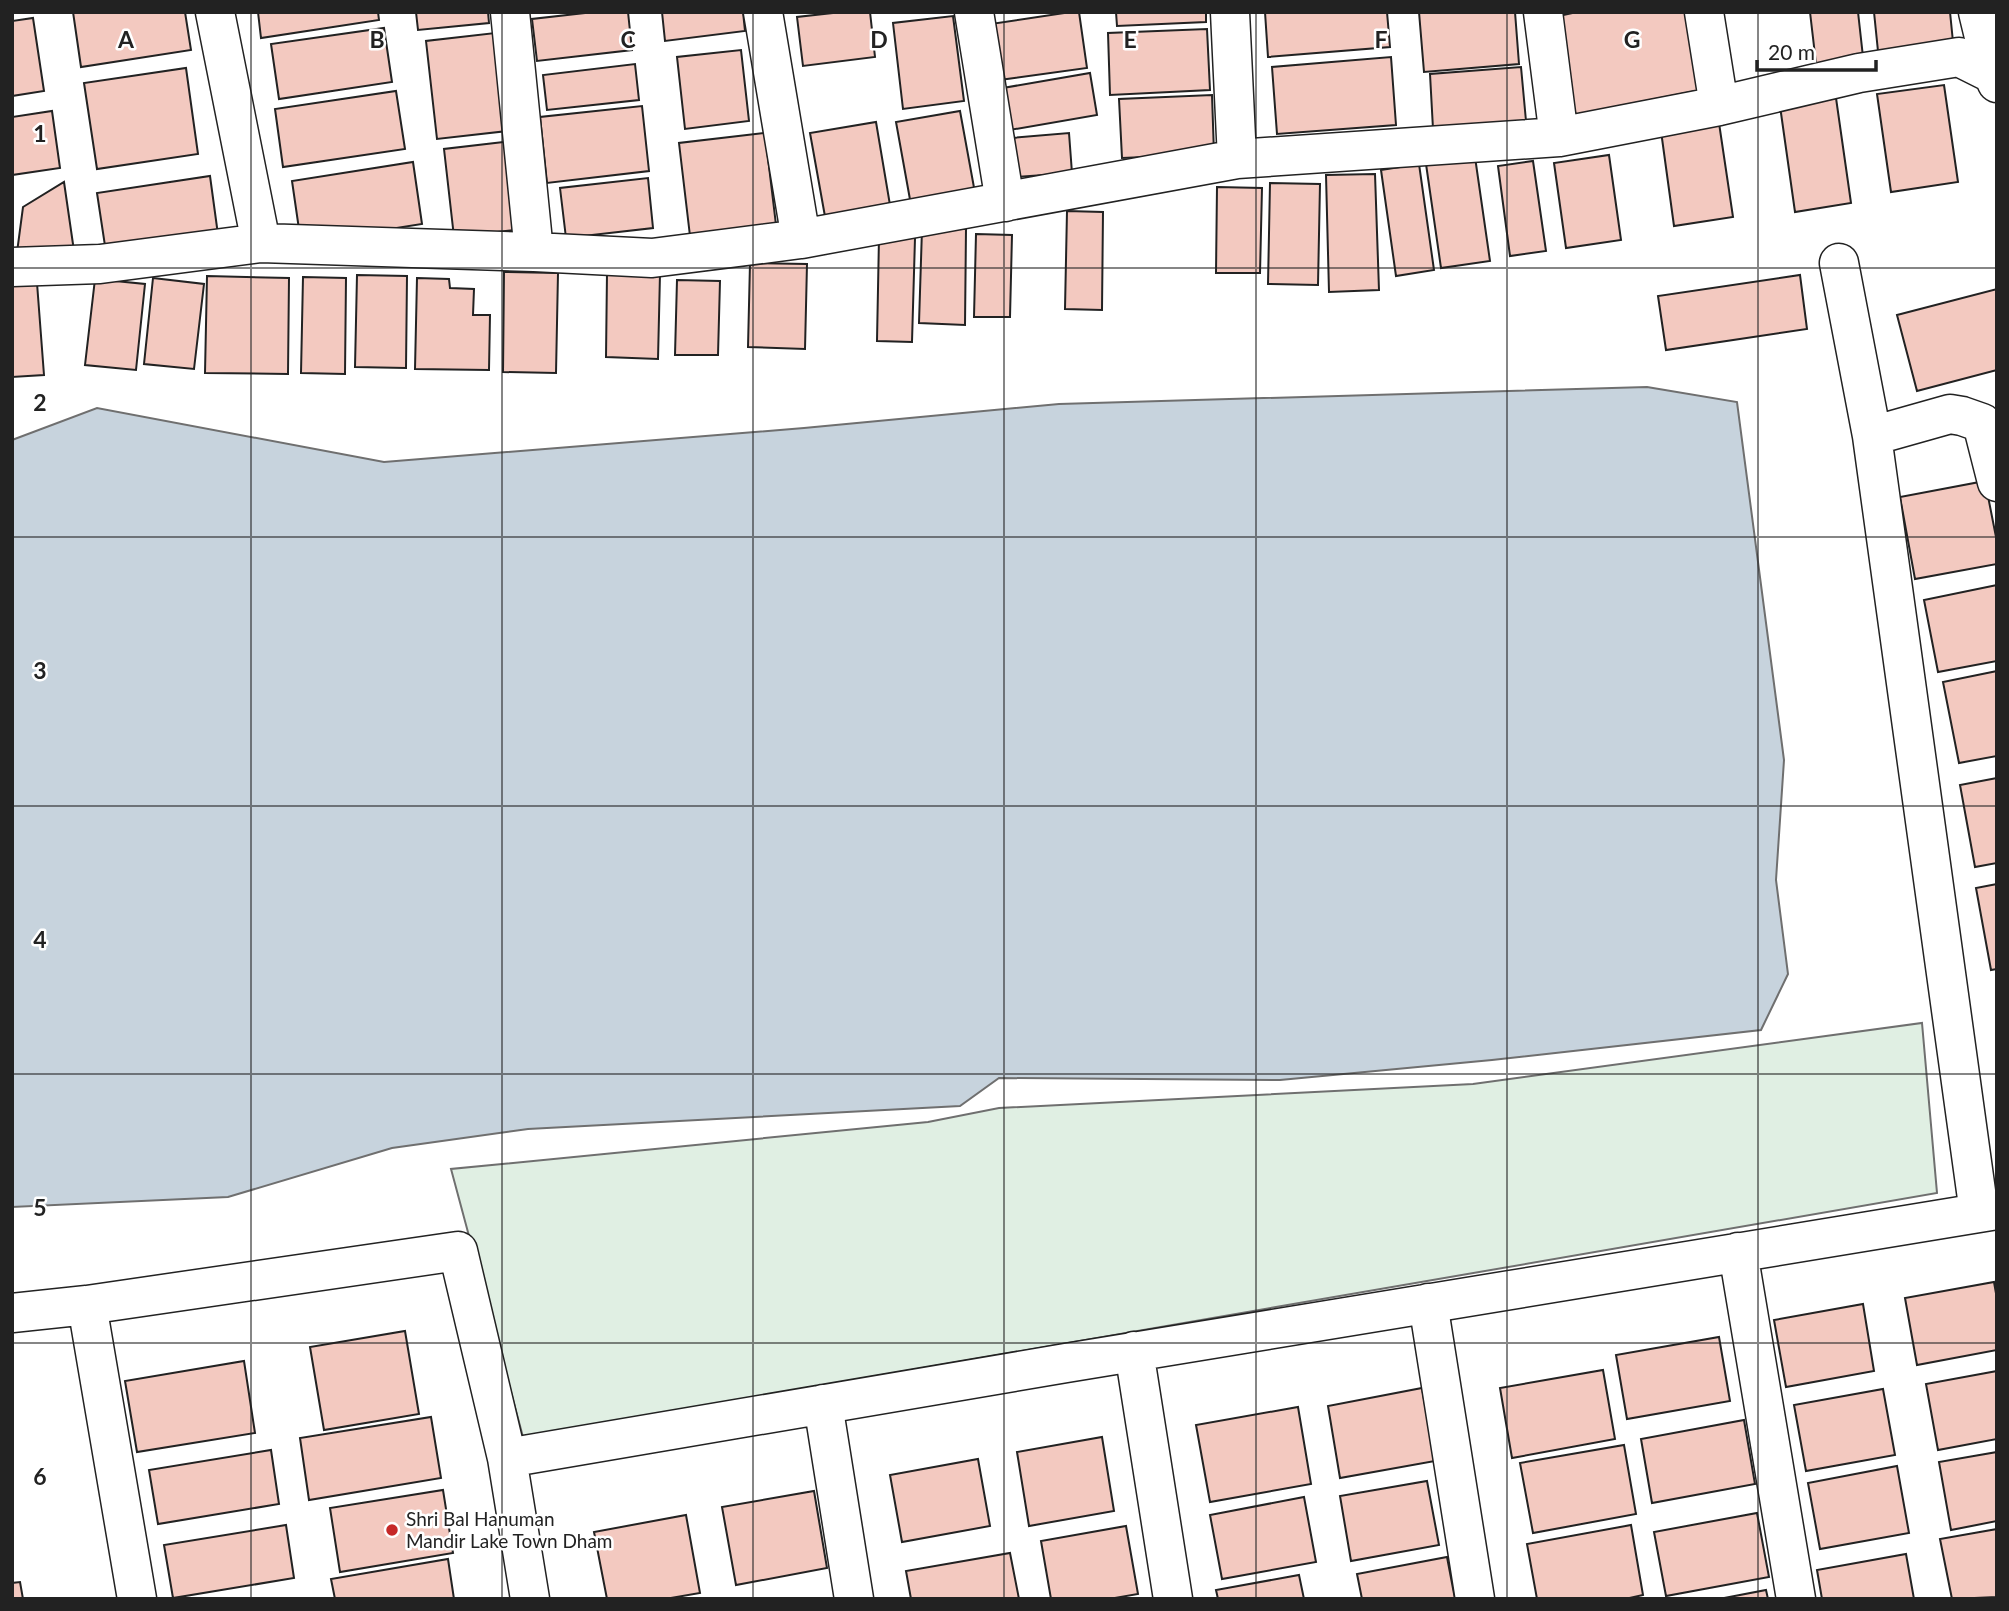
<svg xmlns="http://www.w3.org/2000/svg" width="2009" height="1611" font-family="Lato,sans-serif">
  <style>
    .green { fill: #e0efe3; stroke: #6f6f6f; stroke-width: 2 }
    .water { fill: #c7d3dd; stroke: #6f6f6f; stroke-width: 2 }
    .building { fill: #f3c9c0; stroke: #222; stroke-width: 2 }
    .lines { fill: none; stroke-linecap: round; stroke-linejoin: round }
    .minor-casing { stroke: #222; stroke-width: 41 }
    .minor { stroke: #fff; stroke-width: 38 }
    .grid { fill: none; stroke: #222; stroke-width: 2; stroke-opacity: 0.55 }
    .poi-dot { fill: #c62828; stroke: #fff; stroke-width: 2.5 }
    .labels { text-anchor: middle; stroke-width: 5; stroke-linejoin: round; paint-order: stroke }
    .poi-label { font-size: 19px; fill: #222; stroke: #fff; text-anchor: start }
    .grid-label { font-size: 23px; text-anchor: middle; font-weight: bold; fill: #222; stroke: #fff; stroke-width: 5; stroke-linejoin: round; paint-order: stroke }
  </style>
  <rect width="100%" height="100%" fill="#fff"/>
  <!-- green -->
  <path class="green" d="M 1922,1023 L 1937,1193 L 523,1437 L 451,1169 L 928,1122 L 999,1108 L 1473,1084 Z"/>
  <!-- water -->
  <path class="water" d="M 1647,387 L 1737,402 L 1784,760 L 1776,880 L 1788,974 L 1761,1030 L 1492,1060 L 1280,1080 L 999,1078 L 960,1106 L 528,1129 L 392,1148 L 228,1197 L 12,1207 L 12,440 L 97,408 L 384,462 L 804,428 L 1059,404 Z"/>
  <!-- building -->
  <path class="building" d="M 73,12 L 185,12 L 191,50 L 81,67 Z
    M 258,12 L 378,12 L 379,20 L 261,38 Z
    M 416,12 L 488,12 L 489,23 L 418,30 Z
    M 594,12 L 628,12 L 632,50 L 537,61 L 532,19 Z
    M 662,12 L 743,12 L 745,31 L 665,41 Z
    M 842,12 L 870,12 L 875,57 L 803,66 L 797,17 Z
    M 1071,12 L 1079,12 L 1087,68 L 992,81 L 984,25 Z
    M 1116,12 L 1206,12 L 1206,22 L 1117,26 Z
    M 1265,12 L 1387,12 L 1390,47 L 1268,57 Z
    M 1419,12 L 1515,12 L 1519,64 L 1424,72 Z
    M 1577,12 L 1687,12 L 1701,90 L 1564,117 L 1545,19 Z
    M 1810,12 L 1858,12 L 1864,66 L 1817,72 Z
    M 1874,12 L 1950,12 L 1954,52 L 1879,61 Z
    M 953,16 L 964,101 L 903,109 L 893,23 Z
    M 33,18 L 44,91 L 12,96 L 12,21 Z
    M 384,28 L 392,82 L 279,99 L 271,44 Z
    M 1207,29 L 1210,90 L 1110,95 L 1108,33 Z
    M 495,33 L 507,131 L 437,139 L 426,41 Z
    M 741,50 L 749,121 L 685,129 L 677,57 Z
    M 1391,57 L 1396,125 L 1277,134 L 1272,67 Z
    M 635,64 L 639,100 L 547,110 L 543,75 Z
    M 1521,67 L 1526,121 L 1433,129 L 1430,74 Z
    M 186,68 L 198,154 L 97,169 L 84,83 Z
    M 1090,73 L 1097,115 L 998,132 L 991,90 Z
    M 1944,85 L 1958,182 L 1891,192 L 1877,94 Z
    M 396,91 L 405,149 L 283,167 L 275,109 Z
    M 1212,95 L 1214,154 L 1122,158 L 1119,99 Z
    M 1836,98 L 1851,203 L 1795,212 L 1780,106 Z
    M 642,106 L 649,171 L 547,183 L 540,117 Z
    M 52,111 L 60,168 L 12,175 L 12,117 Z
    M 960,111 L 975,193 L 911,205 L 896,122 Z
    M 876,122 L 891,211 L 826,222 L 810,133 Z
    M 1719,123 L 1733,217 L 1674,226 L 1661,131 Z
    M 765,133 L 776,225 L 690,236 L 679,143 Z
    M 1069,133 L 1072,173 L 1003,178 L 1000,139 Z
    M 513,141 L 524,229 L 454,237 L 444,149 Z
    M 1609,155 L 1621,240 L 1566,248 L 1554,163 Z
    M 1475,157 L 1490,261 L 1441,268 L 1426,164 Z
    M 1533,161 L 1546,251 L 1510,256 L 1498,166 Z
    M 413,162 L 422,224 L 301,243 L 292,181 Z
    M 1419,164 L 1434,270 L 1396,276 L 1381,170 Z
    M 1375,174 L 1379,290 L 1329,292 L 1326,175 Z
    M 210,176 L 219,242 L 107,259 L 97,193 Z
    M 648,178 L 653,228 L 566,238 L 560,188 Z
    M 64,182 L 74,251 L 16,260 L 23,207 Z
    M 1270,183 L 1320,184 L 1318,285 L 1268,284 Z
    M 1217,187 L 1262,188 L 1260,273 L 1216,273 Z
    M 1067,211 L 1103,212 L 1102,310 L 1065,309 Z
    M 922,229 L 966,229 L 965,325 L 919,323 Z
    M 976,234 L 1012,235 L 1010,317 L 974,317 Z
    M 879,237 L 915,238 L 912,342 L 877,341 Z
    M 750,263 L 807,264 L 805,349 L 748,347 Z
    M 504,272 L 558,273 L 556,373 L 503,372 Z
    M 607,273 L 660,274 L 658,359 L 606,357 Z
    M 357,275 L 407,276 L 406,368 L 355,367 Z
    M 1800,275 L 1807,329 L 1666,350 L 1658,296 Z
    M 207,276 L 289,278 L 288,374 L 205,373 Z
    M 303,277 L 346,278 L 345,374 L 301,373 Z
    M 153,278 L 204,284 L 194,369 L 144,364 Z
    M 417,278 L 449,279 L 450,288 L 474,289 L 473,315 L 490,315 L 489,370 L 415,369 Z
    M 95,279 L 145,284 L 136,370 L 85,365 Z
    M 677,280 L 720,281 L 718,355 L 675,355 Z
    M 37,283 L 44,375 L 12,377 L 12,285 Z
    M 1997,289 L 1997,370 L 1917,391 L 1897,315 Z
    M 1985,481 L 1997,542 L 1997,564 L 1915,579 L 1900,497 Z
    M 1997,585 L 1997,661 L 1938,672 L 1924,600 Z
    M 1997,671 L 1997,756 L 1959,763 L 1943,682 Z
    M 1997,778 L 1997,863 L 1975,867 L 1960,785 Z
    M 1997,884 L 1997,969 L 1991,970 L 1976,888 Z
    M 1994,1282 L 1997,1299 L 1997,1350 L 1917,1365 L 1905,1298 Z
    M 1863,1304 L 1874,1371 L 1786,1387 L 1774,1320 Z
    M 405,1331 L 419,1414 L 324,1430 L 310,1347 Z
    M 1719,1337 L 1730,1401 L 1627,1419 L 1616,1355 Z
    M 244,1361 L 255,1433 L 137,1452 L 125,1381 Z
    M 1603,1370 L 1615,1439 L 1512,1458 L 1500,1388 Z
    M 1997,1371 L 1997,1439 L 1938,1450 L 1926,1384 Z
    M 1422,1388 L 1435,1461 L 1340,1478 L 1328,1406 Z
    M 1883,1389 L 1895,1455 L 1806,1471 L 1794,1405 Z
    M 1298,1407 L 1311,1484 L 1210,1502 L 1196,1425 Z
    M 431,1417 L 441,1478 L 309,1500 L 300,1438 Z
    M 1744,1420 L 1755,1484 L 1652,1503 L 1641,1439 Z
    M 1102,1437 L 1114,1511 L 1029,1526 L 1017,1452 Z
    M 1624,1445 L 1636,1514 L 1533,1533 L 1520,1463 Z
    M 271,1450 L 279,1504 L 158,1524 L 149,1470 Z
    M 1997,1452 L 1997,1521 L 1951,1530 L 1939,1462 Z
    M 978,1459 L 990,1526 L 902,1542 L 890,1475 Z
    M 1897,1466 L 1909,1533 L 1820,1549 L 1808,1483 Z
    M 1427,1481 L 1439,1545 L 1351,1561 L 1340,1496 Z
    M 443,1490 L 453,1553 L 340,1572 L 330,1508 Z
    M 814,1491 L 827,1568 L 736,1585 L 722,1507 Z
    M 1304,1497 L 1316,1562 L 1222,1579 L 1210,1515 Z
    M 1757,1513 L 1769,1577 L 1666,1596 L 1654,1532 Z
    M 686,1515 L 700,1593 L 665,1599 L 607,1599 L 594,1532 Z
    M 286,1525 L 294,1578 L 173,1598 L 164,1545 Z
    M 1631,1525 L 1643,1595 L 1625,1599 L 1537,1599 L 1527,1544 Z
    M 1126,1526 L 1138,1594 L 1109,1599 L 1051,1599 L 1041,1541 Z
    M 1997,1529 L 1997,1597 L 1952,1599 L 1940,1539 Z
    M 1010,1553 L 1019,1599 L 911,1599 L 906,1571 Z
    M 1906,1554 L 1914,1599 L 1822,1599 L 1817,1570 Z
    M 1447,1557 L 1455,1599 L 1362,1599 L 1357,1574 Z
    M 448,1559 L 454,1599 L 335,1599 L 331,1579 Z
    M 1299,1575 L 1304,1599 L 1218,1599 L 1216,1590 Z
    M 20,1582 L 23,1599 L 12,1599 L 12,1583 Z
    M 1766,1590 L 1768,1599 L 1719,1599 Z"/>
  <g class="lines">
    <defs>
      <path id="minor" d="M 215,12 L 261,243
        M 510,12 L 534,252
        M 763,12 L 801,239
        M 974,12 L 1005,202
        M 1230,12 L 1237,159
        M 1543,12 L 1559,137
        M 1704,12 L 1719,106
        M 1978,12 L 1993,74
        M 1839,263 L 1872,436 L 1979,1213
        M 12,267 L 100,264 L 261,243 L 534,252 L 652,258 L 801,239 L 1237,159 L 1559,137 L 1719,106 L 1859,73 L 1959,57 L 1993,74 L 1997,83
        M 1872,436 L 1950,414 L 1962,416 L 1982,423 L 1997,482
        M 1738,1252 L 1796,1599
        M 1428,1303 L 1475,1599
        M 87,1305 L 137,1599
        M 12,1313 L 87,1305 L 458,1251 L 507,1458 L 530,1599
        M 1134,1351 L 1173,1599
        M 823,1404 L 854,1599
        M 507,1458 L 1066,1363 L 1997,1210"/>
    </defs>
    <!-- minor casing -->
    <use href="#minor" class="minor-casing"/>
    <!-- minor -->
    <use href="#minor" class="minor"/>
  </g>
  <!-- grid -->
  <path class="grid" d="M 251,12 L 251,1599M 502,12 L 502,1599M 753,12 L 753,1599M 1004,12 L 1004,1599M 1256,12 L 1256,1599M 1507,12 L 1507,1599M 1758,12 L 1758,1599M 12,268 L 1997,268M 12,537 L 1997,537M 12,806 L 1997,806M 12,1074 L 1997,1074M 12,1343 L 1997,1343"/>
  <!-- markers -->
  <circle class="poi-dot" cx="392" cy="1530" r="7"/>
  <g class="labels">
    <!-- poi labels -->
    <g class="poi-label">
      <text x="406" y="1526">Shri Bal Hanuman<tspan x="406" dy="22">Mandir Lake Town Dham</tspan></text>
    </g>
  </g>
  <g class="grid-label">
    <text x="126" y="48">A</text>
    <text x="377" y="48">B</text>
    <text x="628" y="48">C</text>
    <text x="879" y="48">D</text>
    <text x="1130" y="48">E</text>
    <text x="1381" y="48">F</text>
    <text x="1632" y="48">G</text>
    <text x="40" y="142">1</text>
    <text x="40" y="411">2</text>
    <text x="40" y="679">3</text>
    <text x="40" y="948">4</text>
    <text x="40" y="1216">5</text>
    <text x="40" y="1485">6</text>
  </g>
  <!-- border -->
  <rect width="2009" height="1611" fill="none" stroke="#222222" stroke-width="28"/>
  <!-- scale -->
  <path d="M1757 60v10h119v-10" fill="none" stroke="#222222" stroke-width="3.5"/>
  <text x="1768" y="60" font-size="21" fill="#222222" stroke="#ffffff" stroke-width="5" paint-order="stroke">20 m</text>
</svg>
